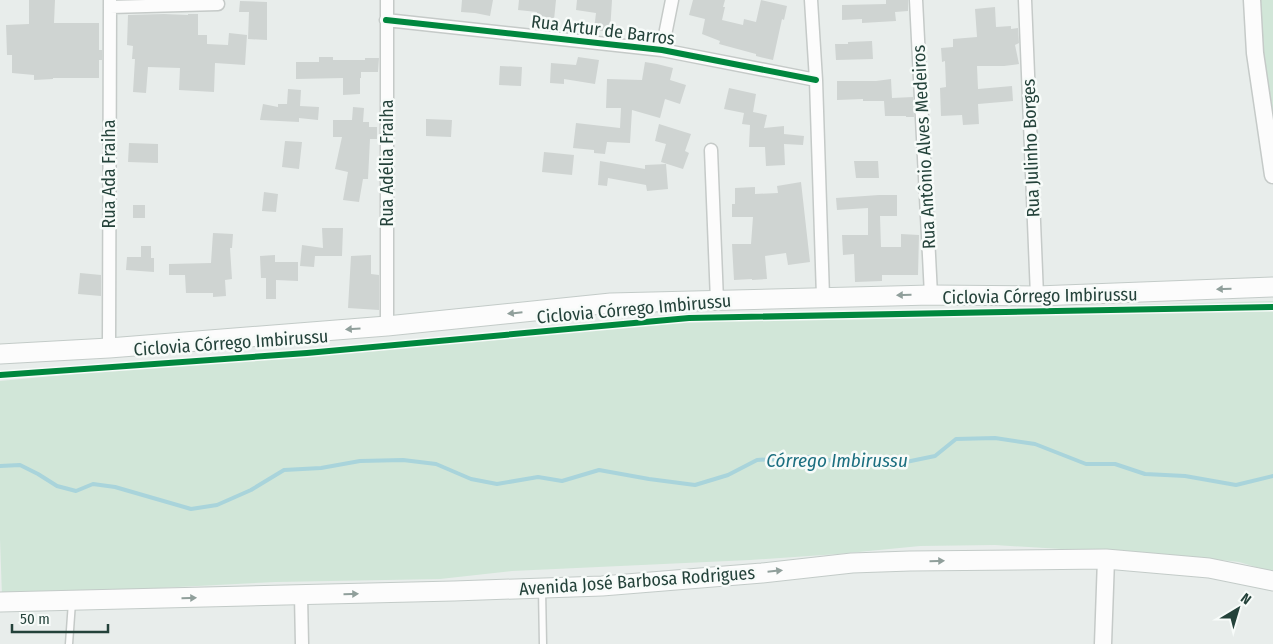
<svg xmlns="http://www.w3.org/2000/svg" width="1273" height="644" font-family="'Fira Sans Condensed',sans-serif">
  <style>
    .green { fill: #d1e6d8 }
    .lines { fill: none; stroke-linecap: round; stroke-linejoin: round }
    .stream { stroke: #a9d4db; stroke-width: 4 }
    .building { fill: #cfd4d2 }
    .service-casing { stroke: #c5cac8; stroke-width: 9 }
    .minor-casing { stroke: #c5cac8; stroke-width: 15 }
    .tertiary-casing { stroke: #c5cac8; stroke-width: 19 }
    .secondary-casing { stroke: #c3cbc8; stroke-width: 21 }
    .service { stroke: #fcfcfc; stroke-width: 6 }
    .minor { stroke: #fcfcfc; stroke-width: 12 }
    .tertiary { stroke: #fcfcfc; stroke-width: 16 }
    .secondary { stroke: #fcfcfc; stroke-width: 19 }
    .cycleway-casing { stroke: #f7fbf9; stroke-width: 9 }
    .cycleway { stroke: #00873e; stroke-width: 6 }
    .oneway { fill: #909f9b }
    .labels { text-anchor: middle; stroke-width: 5; stroke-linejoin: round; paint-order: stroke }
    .street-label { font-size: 18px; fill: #24423a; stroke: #f7fbf9 }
    .water-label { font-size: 19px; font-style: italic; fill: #1c6f80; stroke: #f7fbf9 }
  </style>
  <rect width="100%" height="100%" fill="#e8edeb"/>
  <!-- green -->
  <path class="green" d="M 1252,0 L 1273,0 L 1273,175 Z
    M 1273,301 L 1273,572 L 1239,562 L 1194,557 L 995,545 L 920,546 L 838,554 L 750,560 L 512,571 L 440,579 L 276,582 L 2,596 L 0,539 L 0,381 C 207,362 412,336 619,323 C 694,318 769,316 844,313 C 987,308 1130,305 1273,301 Z"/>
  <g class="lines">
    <!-- stream -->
    <path class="stream" d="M 0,466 L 20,465 L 38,474 L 57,486 L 76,491 L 93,484 L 115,487 L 191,509 L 217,505 L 251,490 L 284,470 L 321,468 L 360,461 L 403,460 L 436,464 L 471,479 L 497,484 L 538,477 L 562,481 L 599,470 L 649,479 L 695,485 L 728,475 L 757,460 L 809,457 L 846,463 L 901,463 L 935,456 L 956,439 L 995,438 L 1035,444 L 1086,464 L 1115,464 L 1145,474 L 1185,476 L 1236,485 L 1273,476"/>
  </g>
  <!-- building -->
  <path class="building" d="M 29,0 L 55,0 L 54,23 L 99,23 L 99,50 L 102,50 L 102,60 L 99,60 L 99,78 L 53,78 L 53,79 L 34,80 L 34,75 L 12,73 L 12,55 L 7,55 L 6,25 L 29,24 Z
    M 462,0 L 493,0 L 490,16 L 475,13 L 461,12 Z
    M 519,0 L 556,0 L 553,30 L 536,28 L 537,12 L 518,10 Z
    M 577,0 L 612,0 L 610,32 L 594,30 L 596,13 L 576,10 Z
    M 693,0 L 725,0 L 723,7 L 725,7 L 722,20 L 743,25 L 744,19 L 756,22 L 761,0 L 787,6 L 784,20 L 782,19 L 773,60 L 756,56 L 756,54 L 719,44 L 720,41 L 702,34 L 705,19 L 689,15 Z
    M 886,0 L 908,0 L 908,11 L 895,12 L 896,21 L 862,23 L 862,19 L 842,20 L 842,5 L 886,4 Z
    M 240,1 L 267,2 L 267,40 L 248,39 L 249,12 L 239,12 Z
    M 995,7 L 996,27 L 1011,26 L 1011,29 L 1018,28 L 1019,43 L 1015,45 L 1019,64 L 1004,66 L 977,66 L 978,89 L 1012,86 L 1013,101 L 978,104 L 979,124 L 963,125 L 962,115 L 941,116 L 940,88 L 946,87 L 945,61 L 942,62 L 941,48 L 953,47 L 953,39 L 977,37 L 975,9 Z
    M 164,14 L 188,15 L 188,14 L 198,14 L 198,35 L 207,35 L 207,44 L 228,45 L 229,33 L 247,35 L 245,65 L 215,63 L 214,92 L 179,90 L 180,68 L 148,67 L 146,93 L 133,92 L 135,59 L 132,59 L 133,46 L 127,45 L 128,15 Z
    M 872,41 L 873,59 L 836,60 L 835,44 L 848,44 L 848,42 Z
    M 319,57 L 333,57 L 333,60 L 365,60 L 365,58 L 379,58 L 378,72 L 361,72 L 361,78 L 360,78 L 360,94 L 343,95 L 343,78 L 296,79 L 296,62 L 319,62 Z
    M 578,57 L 599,60 L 595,84 L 564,79 L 564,84 L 550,83 L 551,63 L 576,65 Z
    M 645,62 L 657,64 L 673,68 L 670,80 L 686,85 L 680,104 L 665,99 L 660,118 L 632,110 L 630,143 L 607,142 L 605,154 L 594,153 L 594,150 L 573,148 L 576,123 L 620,128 L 621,108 L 606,108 L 607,79 L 642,80 Z
    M 500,66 L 522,67 L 521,86 L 499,85 Z
    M 891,79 L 892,98 L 913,97 L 914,117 L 906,117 L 906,116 L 885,116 L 884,101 L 863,101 L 863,99 L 837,100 L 837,81 L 876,81 Z
    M 729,88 L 756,94 L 753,112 L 767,115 L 764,128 L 784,126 L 784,134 L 804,136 L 803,145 L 784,144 L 785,165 L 766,166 L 765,147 L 749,147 L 750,125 L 742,124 L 744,113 L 724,109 Z
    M 288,89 L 301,90 L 300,106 L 319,107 L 318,120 L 299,118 L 299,122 L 260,120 L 263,104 L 278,107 L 278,104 L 287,104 Z
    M 353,107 L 364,108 L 363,122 L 369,122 L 369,127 L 377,127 L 377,139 L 370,139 L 368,179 L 363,179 L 359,202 L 343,200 L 348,172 L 335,169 L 342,137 L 333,137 L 333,120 L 352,120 Z
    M 426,119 L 452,120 L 451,137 L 426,136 Z
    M 659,124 L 691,134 L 685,151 L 689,153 L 683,169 L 661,162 L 666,144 L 655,141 Z
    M 285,141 L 302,142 L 299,169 L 282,167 Z
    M 129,143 L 158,144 L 158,163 L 128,162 Z
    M 544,152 L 574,155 L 572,175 L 542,172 Z
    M 600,161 L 645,169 L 645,165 L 666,164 L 668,189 L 647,191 L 646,185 L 608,178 L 607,186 L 598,185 Z
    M 854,161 L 878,161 L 879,178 L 856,178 Z
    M 801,182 L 810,262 L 788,265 L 786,253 L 765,256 L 767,279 L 752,280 L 752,279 L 734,280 L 732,244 L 751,244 L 753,217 L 732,217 L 732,204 L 735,204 L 735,188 L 755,187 L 755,194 L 778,193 L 777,186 Z
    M 264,192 L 278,194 L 276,212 L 262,211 Z
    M 879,195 L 897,195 L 897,216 L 880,216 L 881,247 L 901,247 L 901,234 L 919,235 L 918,275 L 882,275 L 882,281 L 855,282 L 854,254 L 843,255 L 842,235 L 868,235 L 868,208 L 837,210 L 836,198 Z
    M 133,205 L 145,205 L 145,218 L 133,218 Z
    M 322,228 L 343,228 L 342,256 L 315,256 L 314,267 L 300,266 L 302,245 L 323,248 Z
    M 213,233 L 233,234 L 232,248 L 230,248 L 232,279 L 225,280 L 226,296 L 213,297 L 213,293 L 186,293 L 185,275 L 169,275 L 169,264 L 211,263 Z
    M 141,246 L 151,246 L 151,258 L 154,258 L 154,272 L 126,270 L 127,257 L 141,257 Z
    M 275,255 L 275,262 L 298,262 L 298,281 L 276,280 L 276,299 L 266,299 L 266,278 L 261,278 L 260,256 Z
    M 371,255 L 371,274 L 379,275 L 379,310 L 348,308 L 351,256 Z
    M 80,273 L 101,275 L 101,296 L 78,294 Z"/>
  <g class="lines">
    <defs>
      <path id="service" d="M 542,589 L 543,644
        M 69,644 L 72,602"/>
      <path id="minor" d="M 387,0 L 387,326
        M 811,0 L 816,80 L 823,297
        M 916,0 L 931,295
        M 1025,0 L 1037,296
        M 110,7 L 218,4
        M 386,20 L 662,50 L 816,80
        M 662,50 L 672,0
        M 711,150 L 717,301
        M 109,348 L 110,0
        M 301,595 L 302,644"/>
      <path id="tertiary" d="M 1252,0 L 1255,53 L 1273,175
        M 1103,644 L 1106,559"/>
      <path id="secondary" d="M 0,354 L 109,348 L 387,326 L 611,303 L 931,295 L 1037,296 L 1273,287
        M 0,602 L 454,591 L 602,586 L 762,573 L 852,563 L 910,561 L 1106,559 L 1209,568 L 1273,581"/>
    </defs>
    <!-- service casing -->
    <use href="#service" class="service-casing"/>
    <!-- minor casing -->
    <use href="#minor" class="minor-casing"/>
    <!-- tertiary casing -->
    <use href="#tertiary" class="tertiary-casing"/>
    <!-- secondary casing -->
    <use href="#secondary" class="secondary-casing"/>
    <!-- service -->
    <use href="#service" class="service"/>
    <!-- minor -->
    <use href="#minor" class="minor"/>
    <!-- tertiary -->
    <use href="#tertiary" class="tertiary"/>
    <!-- secondary -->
    <use href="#secondary" class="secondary"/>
    <defs>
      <path id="cycleway" d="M 386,20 L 662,50 L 816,80
        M 0,375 L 307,353 L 689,318 L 1273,307"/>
    </defs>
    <!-- cycleway casing -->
    <use href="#cycleway" class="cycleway-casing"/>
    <!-- cycleway -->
    <use href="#cycleway" class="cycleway"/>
  </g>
  <!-- one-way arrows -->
  <defs><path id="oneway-solid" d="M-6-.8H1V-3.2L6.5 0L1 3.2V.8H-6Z" transform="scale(1.25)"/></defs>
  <g class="oneway">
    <use href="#oneway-solid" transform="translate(1224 289) rotate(178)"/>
    <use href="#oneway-solid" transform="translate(904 295) rotate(179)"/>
    <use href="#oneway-solid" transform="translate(515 313) rotate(174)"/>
    <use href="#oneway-solid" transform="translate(353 329) rotate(176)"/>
    <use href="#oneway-solid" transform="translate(937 561) rotate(-1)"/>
    <use href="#oneway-solid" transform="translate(775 571) rotate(-6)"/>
    <use href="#oneway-solid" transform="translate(351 594) rotate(-1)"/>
    <use href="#oneway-solid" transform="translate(189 598) rotate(-1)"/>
  </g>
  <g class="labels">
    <!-- street labels -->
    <g class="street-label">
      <text transform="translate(603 30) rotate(7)" y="6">Rua Artur de Barros</text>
      <text transform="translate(924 147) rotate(-93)" y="6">Rua Antônio Alves Medeiros</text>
      <text transform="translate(1031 148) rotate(-92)" y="6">Rua Julinho Borges</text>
      <text transform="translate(387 163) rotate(-90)" y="6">Rua Adélia Fraiha</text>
      <text transform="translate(109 174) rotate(-90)" y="6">Rua Ada Fraiha</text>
      <text transform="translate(1040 296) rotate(-1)" y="6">Ciclovia Córrego Imbirussu</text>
      <text transform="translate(634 309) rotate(-5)" y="6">Ciclovia Córrego Imbirussu</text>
      <text transform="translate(231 343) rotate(-4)" y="6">Ciclovia Córrego Imbirussu</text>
      <text transform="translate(637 581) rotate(-4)" y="6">Avenida José Barbosa Rodrigues</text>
    </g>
    <!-- water labels -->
    <g class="water-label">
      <text x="837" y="467">Córrego Imbirussu</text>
    </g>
  </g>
  <!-- north arrow -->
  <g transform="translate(1238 609) rotate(38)" stroke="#f7fbf9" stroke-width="4" paint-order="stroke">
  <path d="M0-4L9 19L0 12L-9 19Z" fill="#24423a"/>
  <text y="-8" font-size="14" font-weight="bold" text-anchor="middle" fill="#24423a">N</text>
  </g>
  <!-- scale -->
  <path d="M12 624v8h96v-8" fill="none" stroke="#24423a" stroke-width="2.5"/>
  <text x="20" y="624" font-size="15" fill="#24423a" stroke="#f7fbf9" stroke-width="4" paint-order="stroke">50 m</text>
</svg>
